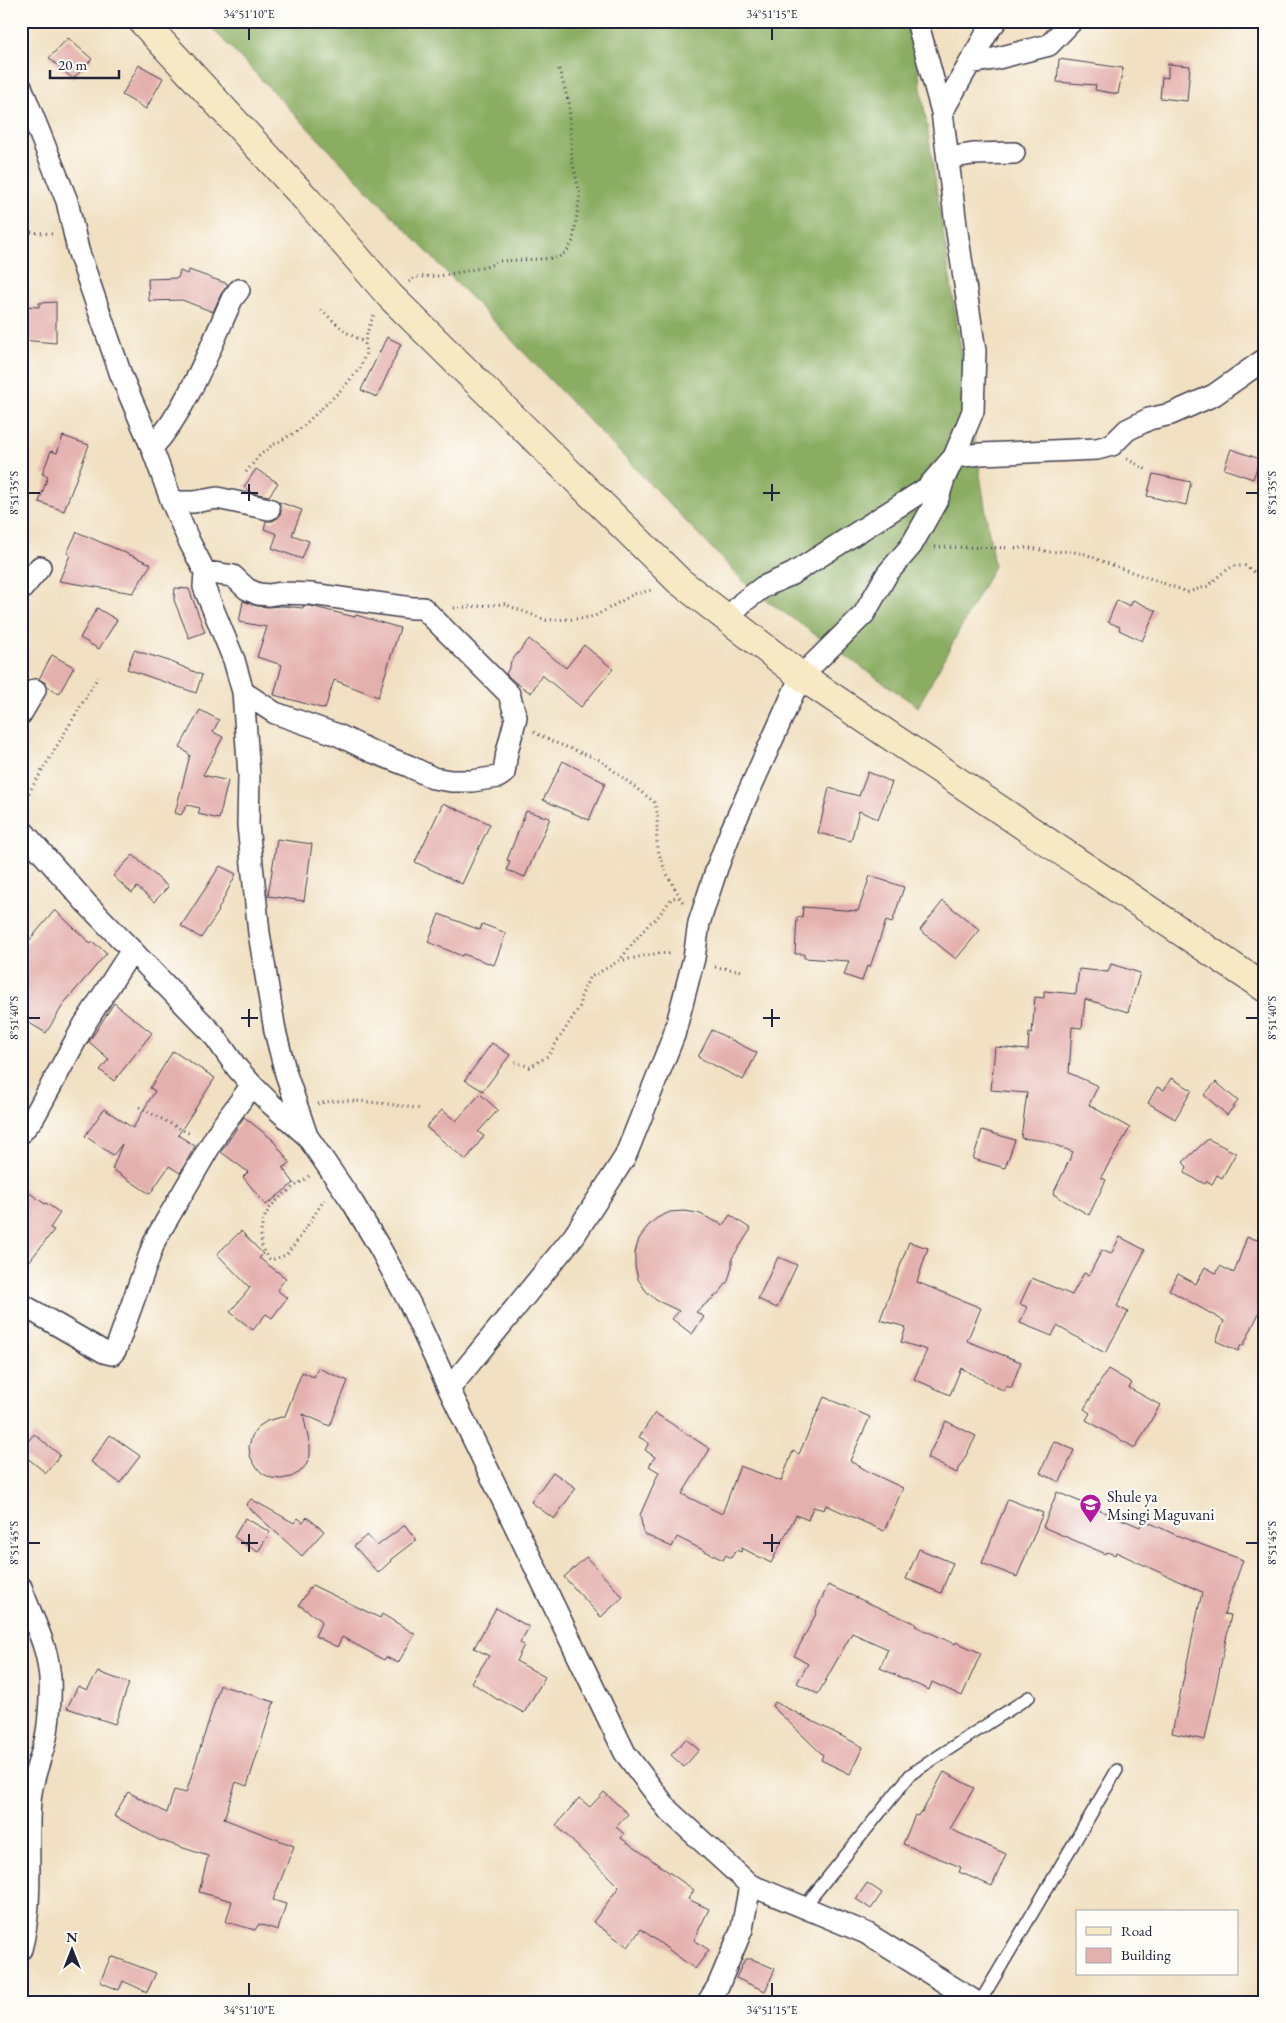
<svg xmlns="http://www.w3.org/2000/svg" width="1286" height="2023" font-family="'EB Garamond',serif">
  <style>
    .forest { fill: #8aad62; stroke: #56684e }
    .building { fill: #e4b0ae }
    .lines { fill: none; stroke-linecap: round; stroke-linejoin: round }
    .lane-casing { stroke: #413e4f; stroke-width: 14 }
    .street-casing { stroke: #413e4f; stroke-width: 24 }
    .secondary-casing { stroke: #413e4f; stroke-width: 30 }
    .path { stroke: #413e4f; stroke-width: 3; stroke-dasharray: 1 4; stroke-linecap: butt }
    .lane { stroke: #fff; stroke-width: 11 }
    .street { stroke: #fff; stroke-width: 21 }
    .secondary { stroke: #f7e9c3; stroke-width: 28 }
    .ticks { fill: none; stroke: #22223b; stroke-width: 2 }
    .labels { text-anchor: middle; stroke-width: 4.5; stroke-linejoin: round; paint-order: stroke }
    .poi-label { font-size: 16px; fill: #22223b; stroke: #fdfcf7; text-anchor: start }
    .neatline { fill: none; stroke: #22223b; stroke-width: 2 }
    .ticks-label { font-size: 12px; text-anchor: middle; fill: #22223b }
  </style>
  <rect width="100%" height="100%" fill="#fdfcf7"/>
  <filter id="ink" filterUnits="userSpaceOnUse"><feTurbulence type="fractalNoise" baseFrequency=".02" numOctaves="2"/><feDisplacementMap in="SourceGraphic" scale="10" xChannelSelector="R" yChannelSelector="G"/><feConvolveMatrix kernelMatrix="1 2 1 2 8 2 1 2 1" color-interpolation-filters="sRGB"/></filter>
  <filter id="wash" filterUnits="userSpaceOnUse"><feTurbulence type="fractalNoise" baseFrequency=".0096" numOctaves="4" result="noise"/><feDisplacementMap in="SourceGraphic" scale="20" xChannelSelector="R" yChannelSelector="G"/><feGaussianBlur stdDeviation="1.12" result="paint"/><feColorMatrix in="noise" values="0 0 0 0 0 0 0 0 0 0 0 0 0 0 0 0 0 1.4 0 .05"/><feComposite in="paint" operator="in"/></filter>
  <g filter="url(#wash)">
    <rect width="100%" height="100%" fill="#f1e0c1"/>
    <!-- forest -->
    <path class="forest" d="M 205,21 L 911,21 L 994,566 L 918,707 L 752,590 Z"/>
    <g id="blocks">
      <!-- building -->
      <path class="building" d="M 68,38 L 92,59 L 73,79 L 49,58 Z
        M 1059,59 L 1123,68 L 1118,94 L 1095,90 L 1096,85 L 1057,82 Z
        M 1168,64 L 1190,66 L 1187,101 L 1160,98 L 1162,77 L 1168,78 Z
        M 139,65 L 163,78 L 146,109 L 122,95 Z
        M 189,270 L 228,284 L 221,294 L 213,312 L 182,300 L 149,301 L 148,279 L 178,278 L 180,271 L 187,274 Z
        M 56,302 L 56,343 L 21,340 L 21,306 L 39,307 L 39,303 Z
        M 387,337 L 401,344 L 377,397 L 361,390 Z
        M 63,436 L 89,445 L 64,511 L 39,502 L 48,476 L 42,474 L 51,451 L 57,453 Z
        M 1231,449 L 1260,459 L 1253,479 L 1224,469 Z
        M 256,469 L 278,483 L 269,496 L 252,493 L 244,487 Z
        M 1153,474 L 1191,482 L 1186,505 L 1147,496 Z
        M 279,502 L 302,510 L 292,535 L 309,541 L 302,559 L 272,548 L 277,534 L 264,529 L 266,521 L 273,521 L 279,517 L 281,511 Z
        M 77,532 L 151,564 L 133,593 L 59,581 L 70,555 L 67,553 Z
        M 175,588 L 189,589 L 205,632 L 189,638 L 174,600 Z
        M 1117,600 L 1130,606 L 1133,600 L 1156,611 L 1142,641 L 1119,630 L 1120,627 L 1108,622 Z
        M 243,601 L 257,606 L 268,607 L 282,606 L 303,608 L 303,606 L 310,606 L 355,617 L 356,615 L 400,628 L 378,697 L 334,680 L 325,709 L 274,695 L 282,665 L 257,657 L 267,627 L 239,622 Z
        M 97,608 L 117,620 L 99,649 L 80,638 Z
        M 529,639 L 566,668 L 584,645 L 613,669 L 581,707 L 542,675 L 531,693 L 516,683 L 506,674 L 511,664 L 510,663 Z
        M 134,650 L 169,661 L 202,675 L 196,693 L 127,669 Z
        M 52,655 L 74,667 L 59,694 L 47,687 L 46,683 L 39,679 Z
        M 200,710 L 219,720 L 213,732 L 223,737 L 203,775 L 228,781 L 219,819 L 198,814 L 200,808 L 187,805 L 181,815 L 175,813 L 190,755 L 180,747 Z
        M 563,761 L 605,783 L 589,820 L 543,800 Z
        M 868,772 L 892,782 L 878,819 L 859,811 L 851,841 L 818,833 L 829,788 L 859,796 Z
        M 443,803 L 490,824 L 462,884 L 415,862 Z
        M 526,811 L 550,818 L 525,877 L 507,870 L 510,861 L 507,860 Z
        M 277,839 L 312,844 L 304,901 L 268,896 Z
        M 133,855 L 168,887 L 154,902 L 137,887 L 132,893 L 113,876 Z
        M 220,866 L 236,874 L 218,910 L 219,911 L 201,938 L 181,926 Z
        M 870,876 L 904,887 L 892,923 L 886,921 L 870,967 L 867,966 L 862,981 L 844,975 L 849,961 L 804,958 L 804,954 L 795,954 L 797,917 L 802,918 L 803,907 L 858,911 Z
        M 943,901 L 980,930 L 956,959 L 920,930 Z
        M 55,910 L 91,944 L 93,942 L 107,953 L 65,1002 L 46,1033 L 21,1018 L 21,950 Z
        M 439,914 L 480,930 L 482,924 L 506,933 L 494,965 L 463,954 L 462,956 L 428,942 Z
        M 1111,964 L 1140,973 L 1128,1012 L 1085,999 L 1082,1028 L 1072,1027 L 1069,1073 L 1098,1086 L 1089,1105 L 1130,1128 L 1101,1177 L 1106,1180 L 1089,1215 L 1053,1194 L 1073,1152 L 1045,1141 L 1021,1138 L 1027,1093 L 991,1090 L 995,1047 L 1028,1050 L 1029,1033 L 1032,1034 L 1035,997 L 1044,998 L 1044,991 L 1076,994 L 1079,969 L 1108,972 Z
        M 114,1003 L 152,1033 L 114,1081 L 100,1070 L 109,1059 L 89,1042 Z
        M 712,1030 L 757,1053 L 743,1080 L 698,1057 Z
        M 492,1043 L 510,1055 L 483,1091 L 465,1080 Z
        M 173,1051 L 215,1078 L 178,1135 L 195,1146 L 180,1173 L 169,1166 L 150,1194 L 112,1169 L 122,1144 L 113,1155 L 85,1136 L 104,1109 L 133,1128 L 155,1091 L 150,1088 Z
        M 1171,1078 L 1192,1090 L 1175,1119 L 1148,1103 L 1157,1087 L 1164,1090 Z
        M 1216,1082 L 1238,1101 L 1227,1115 L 1204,1095 Z
        M 480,1094 L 498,1110 L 478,1132 L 484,1136 L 466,1160 L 426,1127 L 442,1110 L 456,1121 Z
        M 244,1117 L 272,1139 L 290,1163 L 283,1168 L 294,1183 L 266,1205 L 243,1177 L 248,1172 L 221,1152 Z
        M 982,1130 L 1015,1140 L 1005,1168 L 973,1159 Z
        M 1208,1139 L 1236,1153 L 1222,1178 L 1217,1175 L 1212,1184 L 1207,1181 L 1205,1184 L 1184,1173 L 1187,1167 L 1183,1162 Z
        M 21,1187 L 45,1204 L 46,1203 L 60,1213 L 50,1228 L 54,1230 L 21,1272 Z
        M 684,1211 L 698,1213 L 723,1225 L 730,1215 L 751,1229 L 732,1258 L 732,1267 L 728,1281 L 720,1292 L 696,1312 L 704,1317 L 692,1334 L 672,1319 L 679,1311 L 656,1300 L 646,1291 L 638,1279 L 635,1266 L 635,1252 L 639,1239 L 647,1227 L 657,1218 L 670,1212 Z
        M 241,1231 L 263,1254 L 259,1258 L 286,1278 L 277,1290 L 287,1298 L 272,1318 L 266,1314 L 253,1330 L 230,1312 L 250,1288 L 217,1254 Z
        M 1120,1237 L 1145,1250 L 1117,1306 L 1128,1312 L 1105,1353 L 1057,1326 L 1052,1336 L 1020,1323 L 1027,1307 L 1020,1304 L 1032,1278 L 1072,1295 L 1084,1273 L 1089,1275 L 1102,1250 L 1111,1254 Z
        M 1247,1237 L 1265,1242 L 1265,1296 L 1260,1306 L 1262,1307 L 1243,1346 L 1241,1345 L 1238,1351 L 1216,1341 L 1224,1321 L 1169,1290 L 1178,1274 L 1196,1284 L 1205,1267 L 1216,1273 L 1220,1266 L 1234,1273 Z
        M 909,1242 L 928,1248 L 917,1282 L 981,1308 L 967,1341 L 1021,1362 L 1011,1388 L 1006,1386 L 1004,1391 L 961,1368 L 950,1395 L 914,1379 L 927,1350 L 901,1342 L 906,1327 L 880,1320 Z
        M 778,1257 L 797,1265 L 777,1308 L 758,1299 Z
        M 318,1368 L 348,1381 L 330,1426 L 303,1414 L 310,1446 L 310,1456 L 306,1465 L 300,1472 L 291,1477 L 281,1479 L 271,1478 L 262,1473 L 255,1465 L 250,1456 L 249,1446 L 252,1436 L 258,1427 L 267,1421 L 285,1416 L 302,1372 L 314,1377 Z
        M 1108,1369 L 1132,1383 L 1129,1388 L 1160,1405 L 1135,1448 L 1086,1420 L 1090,1413 L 1084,1409 Z
        M 824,1397 L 870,1417 L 850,1461 L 871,1473 L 903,1488 L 884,1531 L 826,1505 L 824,1510 L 813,1507 L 808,1520 L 796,1515 L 771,1563 L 742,1548 L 741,1552 L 736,1550 L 731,1558 L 726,1555 L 723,1560 L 677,1537 L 672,1547 L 644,1534 L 640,1515 L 659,1472 L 649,1466 L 655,1457 L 645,1450 L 649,1443 L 639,1437 L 655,1413 L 710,1449 L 682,1494 L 722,1514 L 740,1466 L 781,1481 L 793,1451 L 799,1454 Z
        M 946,1421 L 976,1436 L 957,1473 L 927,1458 Z
        M 34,1434 L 60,1455 L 46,1473 L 21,1453 L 21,1450 Z
        M 110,1435 L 140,1456 L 120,1483 L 91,1462 Z
        M 1054,1441 L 1074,1450 L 1060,1482 L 1040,1473 Z
        M 553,1472 L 576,1488 L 554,1519 L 531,1502 Z
        M 1057,1492 L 1140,1527 L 1142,1522 L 1144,1523 L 1146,1521 L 1176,1535 L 1243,1560 L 1224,1614 L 1231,1615 L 1205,1740 L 1172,1733 L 1202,1592 L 1116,1552 L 1115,1555 L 1107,1552 L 1106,1554 L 1043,1527 Z
        M 251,1499 L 294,1523 L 298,1518 L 303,1522 L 307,1517 L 324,1531 L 302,1556 L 246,1505 Z
        M 1008,1499 L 1043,1513 L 1017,1577 L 982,1563 Z
        M 245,1518 L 270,1532 L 258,1552 L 234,1537 Z
        M 405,1525 L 416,1540 L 390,1560 L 391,1561 L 378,1573 L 354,1546 L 367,1535 L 377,1546 Z
        M 919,1549 L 953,1563 L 941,1593 L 906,1579 Z
        M 586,1557 L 623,1597 L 601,1617 L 564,1577 Z
        M 312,1585 L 380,1618 L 382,1614 L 415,1634 L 398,1663 L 386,1657 L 384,1660 L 342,1637 L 337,1647 L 315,1636 L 322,1621 L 299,1605 Z
        M 828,1585 L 916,1624 L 915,1626 L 955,1644 L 956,1642 L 981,1653 L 962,1696 L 932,1682 L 929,1690 L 880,1668 L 888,1649 L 852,1633 L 818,1694 L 797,1683 L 808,1664 L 794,1656 L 817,1612 L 816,1611 Z
        M 496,1608 L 529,1627 L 520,1643 L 524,1645 L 516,1661 L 545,1677 L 524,1713 L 499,1699 L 498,1700 L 471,1682 L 489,1656 L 474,1648 Z
        M 98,1672 L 129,1683 L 115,1724 L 67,1708 L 78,1686 L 87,1690 Z
        M 220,1685 L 274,1702 L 247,1786 L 236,1782 L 224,1819 L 294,1846 L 273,1900 L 286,1904 L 278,1930 L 259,1924 L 255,1930 L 226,1922 L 232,1901 L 199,1892 L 208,1856 L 159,1840 L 114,1816 L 128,1792 L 167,1813 L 174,1790 L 186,1793 Z
        M 775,1702 L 863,1747 L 850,1774 L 821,1760 L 823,1755 L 772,1706 Z
        M 686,1739 L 699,1750 L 684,1767 L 671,1755 Z
        M 944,1772 L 974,1788 L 950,1829 L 1006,1854 L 992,1886 L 959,1872 L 961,1867 L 903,1844 L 915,1815 L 918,1816 L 920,1812 L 922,1812 Z
        M 604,1792 L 628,1814 L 616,1827 L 624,1834 L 621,1838 L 694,1890 L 688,1899 L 709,1909 L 694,1940 L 709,1950 L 695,1969 L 641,1929 L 628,1947 L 593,1922 L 619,1887 L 556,1825 L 579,1798 L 590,1807 Z
        M 867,1883 L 882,1893 L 871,1909 L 856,1899 Z
        M 111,1956 L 156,1973 L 147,1992 L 123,1981 L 119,1990 L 100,1982 Z
        M 745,1959 L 752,1959 L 775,1969 L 765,1991 L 736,1978 Z"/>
    </g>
  </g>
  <g filter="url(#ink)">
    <use href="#blocks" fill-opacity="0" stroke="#413e4f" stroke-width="1"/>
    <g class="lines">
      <defs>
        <path id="lane" d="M 804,1907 L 911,1774 L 1029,1697
          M 980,2002 L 1117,1770"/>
        <path id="street" d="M 970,63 L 994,59 L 1049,45 L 1072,21
          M 21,87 L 67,201 L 78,250 L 121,375 L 152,448 L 172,502 L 189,541 L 205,572 L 204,587 L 234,660 L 243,692 L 249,775 L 248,825 L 259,933 L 275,1031 L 286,1074 L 307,1136 L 353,1203 L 381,1250 L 411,1306 L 449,1389 L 625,1753 L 669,1811 L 750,1885 L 866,1933 L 976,2002
          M 942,112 L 988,31 L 996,21
          M 948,158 L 973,154 L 1014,153
          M 152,448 C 188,408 210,348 232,299 L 239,290
          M 172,502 L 194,502 L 217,498 L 269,509
          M 205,572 L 233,576 L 247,589 L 258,594 L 269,595 L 281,593 L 311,594 L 412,608 L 423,608 L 509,694 L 516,717 L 507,752 L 504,773 L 498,777 L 472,781 L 451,781 L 433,778 L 409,766 L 373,752 L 338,735 L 275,713 L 243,692
          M 21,590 L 40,567
          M 727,619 L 743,602 L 763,587 L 792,574 L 927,488 L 954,457 L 973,411 L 975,351 L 956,225 L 942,112 L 917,21
          M 21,714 L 35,690
          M 21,829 L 86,903 L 213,1034 L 237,1068 L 252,1085 L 271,1104 L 307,1136
          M 21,1133 L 34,1117 L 84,1025 L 132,950
          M 21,1304 L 104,1352 L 112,1354 L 116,1349 L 155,1240 L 220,1129 L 252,1085
          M 449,1389 L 574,1236 L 625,1157 L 674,1035 L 694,958 L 699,923 L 717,868 L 731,831 L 801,676 L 864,614 L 887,574 L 911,546 L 924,523 L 938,498 L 944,479 L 954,457 L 981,454 L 1097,449 L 1112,445 L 1127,430 L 1149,419 L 1171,414 L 1214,395 L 1265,359
          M 21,1587 C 30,1615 46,1641 49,1670 C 52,1685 49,1727 45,1742 C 40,1761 31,1781 30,1801 C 26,1849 34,1902 21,1949
          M 708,2002 L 718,1986 L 742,1929 L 750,1885"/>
        <path id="secondary" d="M 142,21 L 308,201 L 390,296 L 679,581 L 801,676 L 1265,988"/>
      </defs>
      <!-- lane casing -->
      <use href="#lane" class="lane-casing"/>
      <!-- street casing -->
      <use href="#street" class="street-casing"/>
      <!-- secondary casing -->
      <use href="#secondary" class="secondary-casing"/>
      <!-- path -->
      <path class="path" d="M 21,231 L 53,234
        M 409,282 L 415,277 L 439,276 L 486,267 L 499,261 L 558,258 L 567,251 L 573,241 L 580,195 L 572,160 L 569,103 L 558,66
        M 321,310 L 346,332 L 365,343
        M 1127,459 L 1147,470
        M 246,472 L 260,455 L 271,446 L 298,431 L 343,388 L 360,368 L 366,353 L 365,343 L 367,333 L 374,314
        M 935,547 L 1032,548 L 1049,552 L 1068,551 L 1086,554 L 1101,561 L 1188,592 L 1208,586 L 1221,574 L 1233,566 L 1245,566 L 1265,579
        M 454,608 L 504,604 L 546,620 L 579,619 L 595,616 L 634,594 L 652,590
        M 534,732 L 551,741 L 600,760 L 654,802 C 661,818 654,832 658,848 C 661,866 672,883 681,899
        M 21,806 L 98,677
        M 619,961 L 659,953 L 672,954
        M 715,967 L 743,971
        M 515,1062 L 530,1067 L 548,1056 L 580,1006 L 580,999 L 589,978 L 619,961 L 637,938 L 650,923 L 657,918 L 672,898 L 678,897 L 684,903
        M 318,1104 C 339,1096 397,1105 421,1109
        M 139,1107 L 192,1135
        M 309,1176 C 285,1195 260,1204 261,1239 C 262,1248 264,1255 271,1260 L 286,1255 L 298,1240 L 324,1200"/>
      <!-- lane -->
      <use href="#lane" class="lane"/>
      <!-- street -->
      <use href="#street" class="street"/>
      <!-- secondary -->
      <use href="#secondary" class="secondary"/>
    </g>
  </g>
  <!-- ticks -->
  <path class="ticks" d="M 249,28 L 249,40M 772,28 L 772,40M 249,484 L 249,501M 772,484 L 772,501M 28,493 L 40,493M 241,493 L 258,493M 763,493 L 780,493M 1246,493 L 1258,493M 249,1009 L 249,1027M 772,1009 L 772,1027M 28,1018 L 40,1018M 241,1018 L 258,1018M 763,1018 L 780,1018M 1246,1018 L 1258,1018M 249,1534 L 249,1552M 772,1534 L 772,1552M 28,1543 L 40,1543M 241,1543 L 258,1543M 763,1543 L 780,1543M 1246,1543 L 1258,1543M 249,1983 L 249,1996M 772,1983 L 772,1996"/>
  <!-- icons -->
  <defs>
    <symbol id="school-pin" viewBox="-11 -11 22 30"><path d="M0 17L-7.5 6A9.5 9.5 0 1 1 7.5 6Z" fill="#b5179e" stroke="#fdfcf7"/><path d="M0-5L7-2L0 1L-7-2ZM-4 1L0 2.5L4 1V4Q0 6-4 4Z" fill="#fff"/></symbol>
  </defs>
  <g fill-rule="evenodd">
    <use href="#school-pin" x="1078" y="1492" width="25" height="34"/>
  </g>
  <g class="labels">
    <!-- poi labels -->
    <g class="poi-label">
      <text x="1107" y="1502">Shule ya<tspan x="1107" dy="18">Msingi Maguvani</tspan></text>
    </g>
  </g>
  <!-- margin -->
  <rect width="1286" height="2023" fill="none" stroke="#fdfcf7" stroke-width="55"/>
  <!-- legend -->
  <rect x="1076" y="1910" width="162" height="65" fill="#fdfcf7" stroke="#a5a5ac"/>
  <rect x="1086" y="1927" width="25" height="8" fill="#f7e9c3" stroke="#a5a5ac"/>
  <text x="1121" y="1936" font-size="15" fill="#22223b">Road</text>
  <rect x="1086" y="1948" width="25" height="15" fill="#e4b0ae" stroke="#a5a5ac"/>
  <text x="1121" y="1960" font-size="15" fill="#22223b">Building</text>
  <!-- north arrow -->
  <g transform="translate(72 1950)" stroke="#fdfcf7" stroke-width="4" paint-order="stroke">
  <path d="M0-4L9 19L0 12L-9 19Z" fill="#22223b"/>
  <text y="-8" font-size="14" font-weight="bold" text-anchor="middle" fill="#22223b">N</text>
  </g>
  <!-- scale -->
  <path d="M50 70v8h69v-8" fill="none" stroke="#22223b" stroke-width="2.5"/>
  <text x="58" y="70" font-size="15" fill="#22223b" stroke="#fdfcf7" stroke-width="4" paint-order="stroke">20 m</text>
  <rect x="28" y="28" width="1230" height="1968" class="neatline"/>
  <g class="ticks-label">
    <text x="249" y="18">34°51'10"E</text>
    <text x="772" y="18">34°51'15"E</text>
    <text transform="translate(14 493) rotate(-90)" y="4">8°51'35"S</text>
    <text transform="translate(1272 493) rotate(-90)" y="4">8°51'35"S</text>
    <text transform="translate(14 1018) rotate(-90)" y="4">8°51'40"S</text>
    <text transform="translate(1272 1018) rotate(-90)" y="4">8°51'40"S</text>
    <text transform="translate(14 1543) rotate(-90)" y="4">8°51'45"S</text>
    <text transform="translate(1272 1543) rotate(-90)" y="4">8°51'45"S</text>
    <text x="249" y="2014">34°51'10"E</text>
    <text x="772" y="2014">34°51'15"E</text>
  </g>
</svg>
